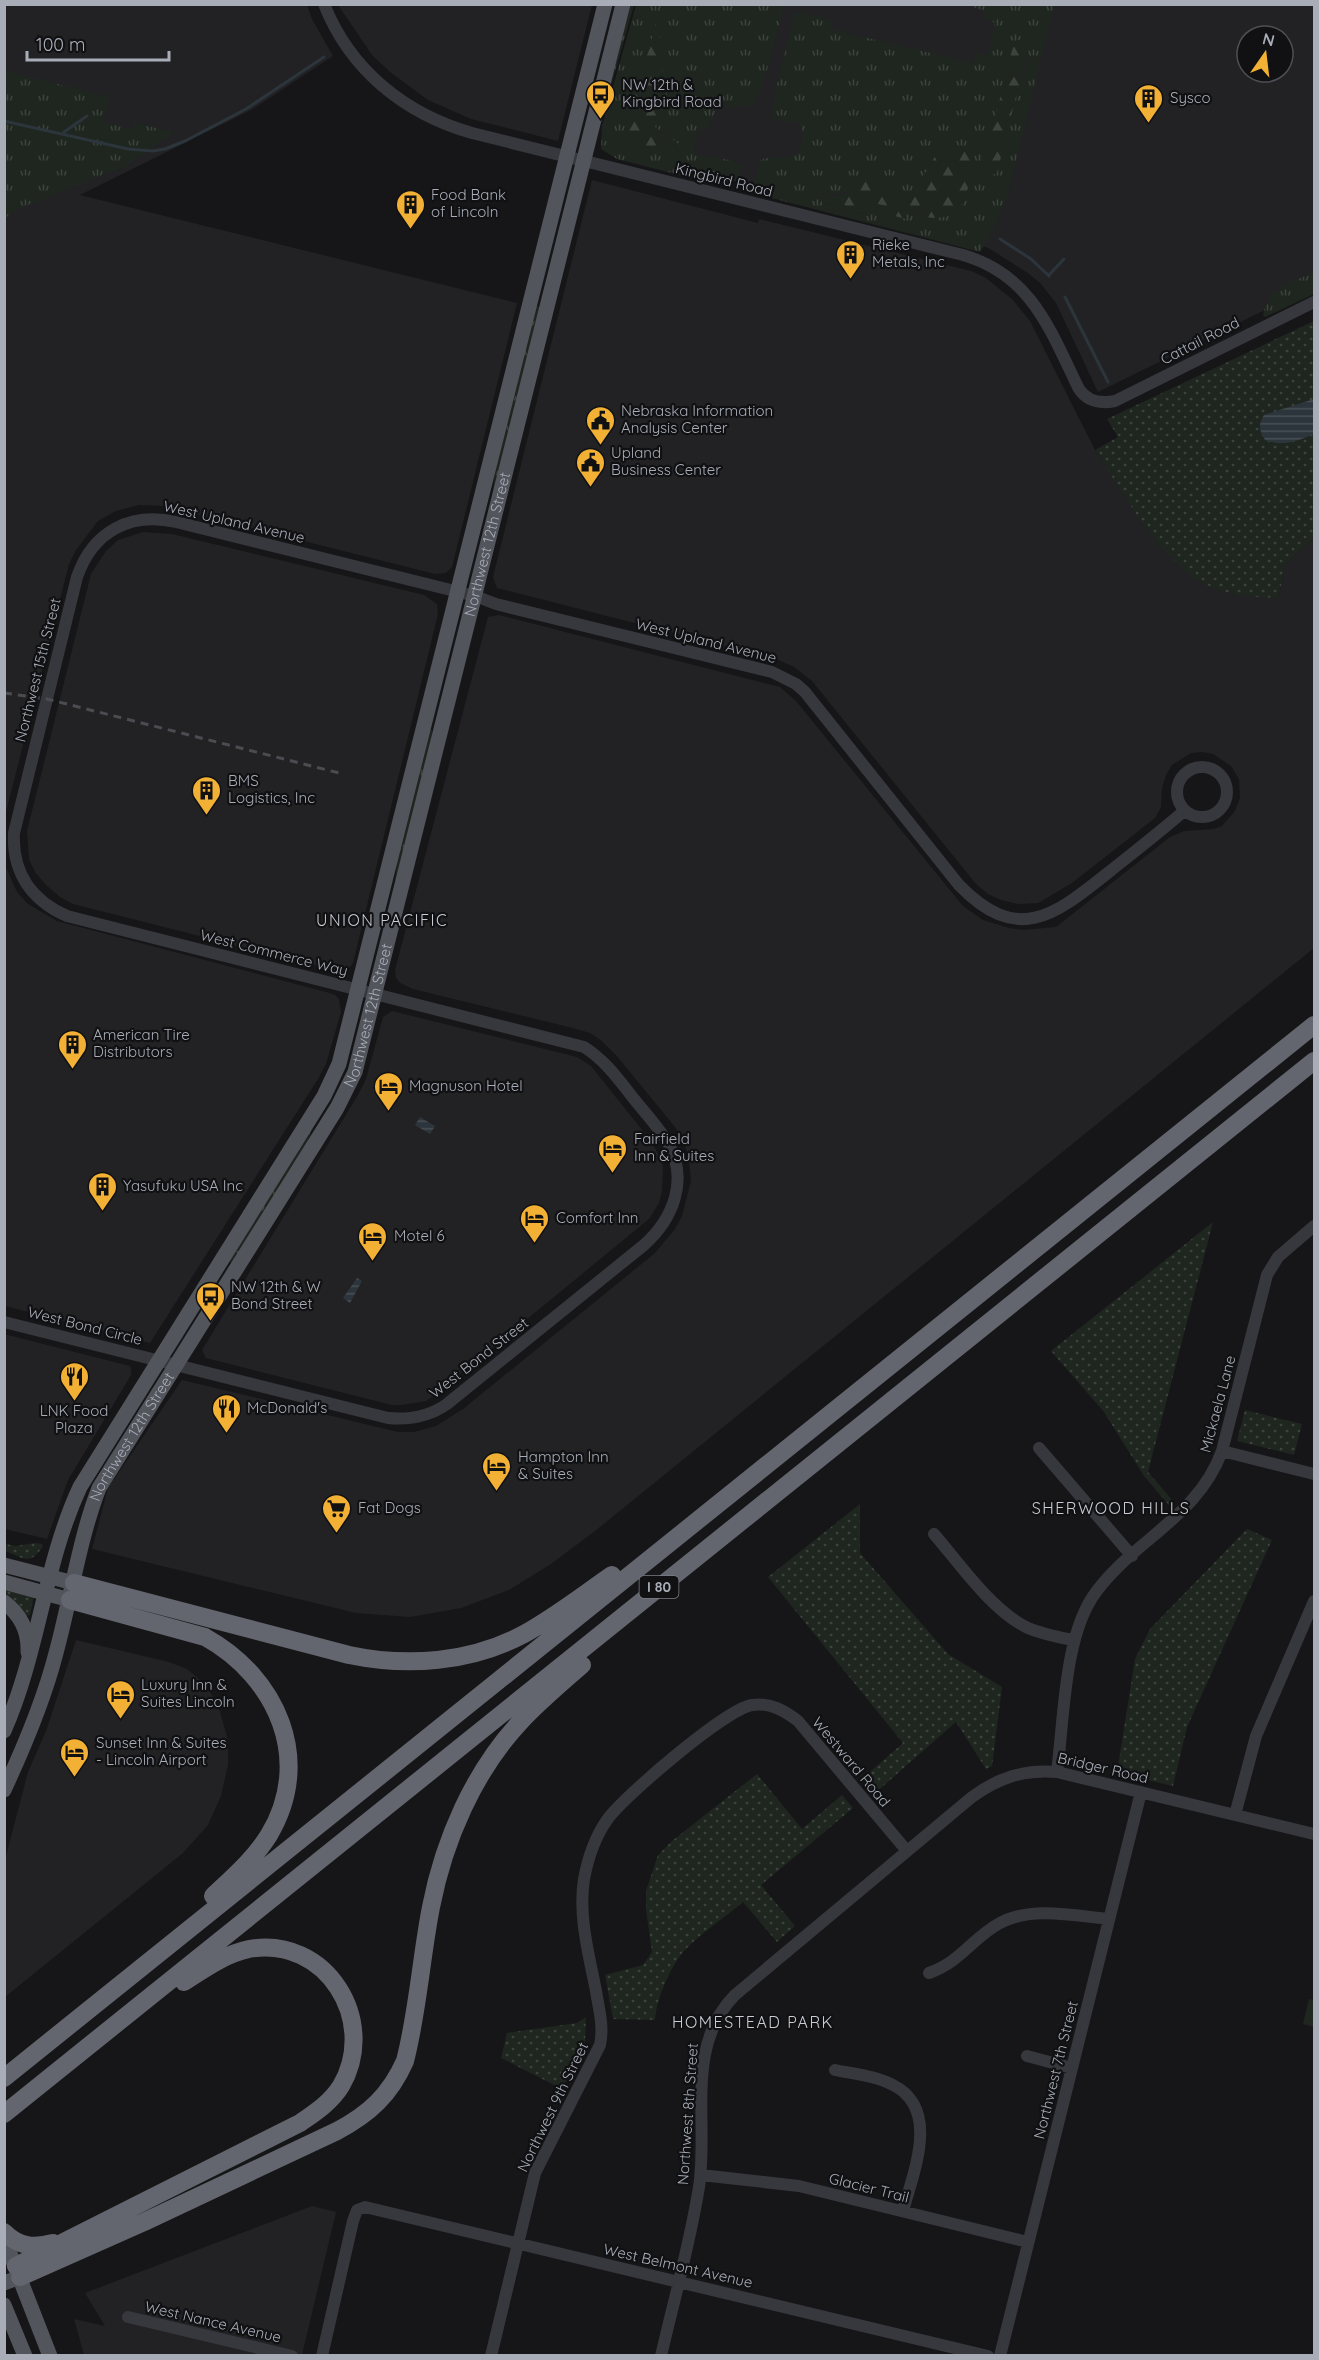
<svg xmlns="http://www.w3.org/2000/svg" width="1319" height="2360" font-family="Quicksand,sans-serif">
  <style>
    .built { fill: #222225; fill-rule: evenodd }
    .grass { fill: url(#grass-tufts); fill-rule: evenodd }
    .forest { fill: url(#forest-firs) }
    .park { fill: url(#park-dots) }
    .pitch { fill: #1e261f }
    .water { fill: url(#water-rules) }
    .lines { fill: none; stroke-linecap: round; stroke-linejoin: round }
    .stream { stroke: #2c353c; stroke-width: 3 }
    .minor { stroke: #37383d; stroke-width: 12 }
    .major { stroke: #53555c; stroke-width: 15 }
    .highway { stroke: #63666e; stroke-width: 18 }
    .rail { stroke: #4a4c52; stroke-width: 3; stroke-dasharray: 8 6; stroke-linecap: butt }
    .labels { text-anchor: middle; stroke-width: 4.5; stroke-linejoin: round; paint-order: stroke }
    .shield { fill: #111113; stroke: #7b7e86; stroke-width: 1.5 }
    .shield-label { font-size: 14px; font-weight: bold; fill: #a8adb8 }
    .poi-label { font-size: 15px; fill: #a8adb8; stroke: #111113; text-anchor: start }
    .street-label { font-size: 15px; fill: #a8adb8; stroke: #111113 }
    .neighbourhood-label { font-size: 16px; letter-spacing: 1.5px; fill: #c9ccd4; stroke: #111113 }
  </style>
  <defs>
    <pattern id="grass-tufts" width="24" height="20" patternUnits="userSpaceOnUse" patternTransform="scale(1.5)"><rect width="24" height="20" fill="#1e261f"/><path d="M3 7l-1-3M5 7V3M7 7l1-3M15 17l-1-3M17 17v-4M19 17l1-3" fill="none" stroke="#3c433d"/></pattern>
    <pattern id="forest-firs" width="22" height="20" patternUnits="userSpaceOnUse" patternTransform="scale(1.5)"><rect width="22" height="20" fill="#1e261f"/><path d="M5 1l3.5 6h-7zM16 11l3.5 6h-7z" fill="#3c433d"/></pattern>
    <pattern id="park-dots" width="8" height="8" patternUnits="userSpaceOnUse" patternTransform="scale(1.5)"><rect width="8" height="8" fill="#1e261f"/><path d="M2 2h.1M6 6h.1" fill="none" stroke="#3c433d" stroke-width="1.8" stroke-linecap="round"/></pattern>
    <pattern id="water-rules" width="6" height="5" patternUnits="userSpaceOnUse" patternTransform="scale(1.5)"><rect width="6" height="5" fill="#2c353c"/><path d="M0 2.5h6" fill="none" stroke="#485056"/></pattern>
  </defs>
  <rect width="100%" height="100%" fill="#161618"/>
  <!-- built -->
  <path class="built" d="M 5,5 L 307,5 L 312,19 L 333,56 L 253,109 L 80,195 L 517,303 L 452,567 L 446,573 L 435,574 L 165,506 L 139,505 L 116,511 L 98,521 L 76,550 L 69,564 L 5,816 Z
    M 338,5 L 592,5 L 558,141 L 471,119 L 428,100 L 390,72 L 372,55 Z
    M 637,5 L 1314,5 L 1314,286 L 1098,392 L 1056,303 L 1040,283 L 1028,273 L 990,249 L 957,235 L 602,149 ZM 1247,36 L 1283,36 L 1283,72 L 1247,72 Z
    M 592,180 L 758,223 L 759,219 L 971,271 L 986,278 L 1012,299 L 1030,321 L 1095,450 L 1151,533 L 1208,585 L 1228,593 L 1279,598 L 1284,566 L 1314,537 L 1314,948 L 595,1531 L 551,1564 L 509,1590 L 461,1608 L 410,1617 L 356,1613 L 92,1549 L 108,1488 L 182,1380 L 398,1432 L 414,1432 L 436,1426 L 463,1409 L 655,1253 L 675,1229 L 682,1216 L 691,1181 L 689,1158 L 683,1140 L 675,1127 L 616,1055 L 602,1041 L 590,1033 L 573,1028 L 413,989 L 400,983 L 396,978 L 395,970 L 488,617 L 499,615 L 780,687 L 796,701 L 963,906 L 983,920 L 1009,928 L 1023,930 L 1056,927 L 1170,837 L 1184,831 L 1214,829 L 1222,826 L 1235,811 L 1240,798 L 1239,779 L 1231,766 L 1213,754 L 1202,752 L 1191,753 L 1172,765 L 1166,775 L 1162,788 L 1161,807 L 1155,818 L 1072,883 L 1038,903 L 1018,904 L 1001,900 L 988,894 L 976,884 L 812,681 L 794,667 L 776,659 L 497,588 L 493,577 Z
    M 143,532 L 172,534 L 424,595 L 437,604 L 438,614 L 353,963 L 349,968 L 334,970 L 73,904 L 60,897 L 46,885 L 35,872 L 29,859 L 27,831 L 91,574 L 106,551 L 118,540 Z
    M 5,865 L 17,892 L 28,904 L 57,921 L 326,992 L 335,995 L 339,999 L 341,1012 L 326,1064 L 318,1079 L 150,1343 L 5,1306 Z
    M 392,1011 L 577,1057 L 591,1066 L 651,1141 L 661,1159 L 663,1168 L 662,1191 L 659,1203 L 649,1219 L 436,1394 L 426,1401 L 402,1405 L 392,1405 L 206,1358 L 202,1350 L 358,1095 L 366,1079 L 383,1017 Z
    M 4,1334 L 130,1366 L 131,1369 L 131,1375 L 68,1480 L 47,1539 L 5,1529 Z
    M 76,1640 L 169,1662 L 187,1669 L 205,1684 L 218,1705 L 228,1740 L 228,1765 L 221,1796 L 208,1825 L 183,1853 L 5,1997 L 5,1860 L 28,1772 L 46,1731 Z
    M 312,2206 L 336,2212 L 302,2355 L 84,2355 L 74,2319 L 105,2326 L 85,2293 Z"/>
  <!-- grass -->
  <path class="grass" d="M 629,5 L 634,5 L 601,121 Z
    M 636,5 L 784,5 L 767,70 L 755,103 L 750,106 L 735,106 L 733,108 L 717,106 C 713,116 710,131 698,130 L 693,151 L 694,154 L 729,160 L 742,165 C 738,178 735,186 719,185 L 617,159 L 601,149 L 602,126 ZM 660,21 L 659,55 L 666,81 L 655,127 L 684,148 L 679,155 L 652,147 L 634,147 L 623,133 L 636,93 L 635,83 L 641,73 L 649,50 L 656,22 Z
    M 973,5 L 1054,5 L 1009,190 L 995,226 L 980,252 L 764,196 L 754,185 L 760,160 C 773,155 787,160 799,153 C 802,143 805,132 799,122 L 783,122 L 771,117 L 776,88 L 795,14 L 801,12 L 832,20 L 830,29 L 973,63 L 976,53 L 988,55 L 995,23 L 985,18 L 986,11 L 973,7 ZM 1019,40 L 1027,42 C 1034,67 995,142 983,168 L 982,155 L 987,152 L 1014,43 ZM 936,155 L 922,218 L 899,204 L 905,218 L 890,207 L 870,202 L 864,213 L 857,214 L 846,205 L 823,204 L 819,194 C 840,196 861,190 872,171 L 881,189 L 890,195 L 907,195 L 917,187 Z
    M 5,71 L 110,97 L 103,122 L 132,130 L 134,123 L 174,132 L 125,166 L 20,208 L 5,218 Z
    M 1314,273 L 1314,294 L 1265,317 L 1263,315 C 1268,288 1292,281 1314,273 Z
    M 536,306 L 541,307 L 493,492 L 495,470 Z
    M 430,730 L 432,730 L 430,758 L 394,893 L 397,861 Z
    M 312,1127 L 307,1144 L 232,1264 L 230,1262 L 235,1246 Z"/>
  <!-- forest -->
  <path class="forest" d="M 661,21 L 659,55 L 666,81 L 667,93 L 655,127 L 664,136 L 684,148 L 679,155 L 652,147 L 626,145 L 623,138 L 636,93 L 635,83 L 641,73 L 649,50 L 656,22 Z
    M 1019,40 L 1027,42 L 1028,48 L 997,173 L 988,177 L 983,168 L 982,155 L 987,151 L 1014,42 Z
    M 950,147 L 964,151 L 974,161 L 969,185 L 959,213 C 929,222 926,218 900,205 L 906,219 L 895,216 L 890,207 L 870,202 L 864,213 L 857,214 L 845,205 L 823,204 L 818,194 C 824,195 832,197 838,196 C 850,194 867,180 872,170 L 881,189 L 890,195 L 907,195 L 917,187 L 936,155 Z"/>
  <!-- park -->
  <path class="park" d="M 1314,321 L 1314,537 L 1284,566 L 1279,598 C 1262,597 1244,597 1228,593 C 1166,577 1128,499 1095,450 L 1118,437 L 1107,419 Z
    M 1213,1222 L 1148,1472 L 1173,1501 L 1169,1505 L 1144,1476 L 1104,1412 L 1051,1351 Z
    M 1245,1410 L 1302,1424 L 1294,1455 L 1237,1441 Z
    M 860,1504 L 860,1553 L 948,1654 L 1002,1687 L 992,1766 L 986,1769 L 956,1722 L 874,1794 L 862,1779 L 903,1743 L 768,1577 Z
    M 1247,1529 L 1272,1540 L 1187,1727 L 1173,1786 L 1117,1773 L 1135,1659 L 1150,1629 Z
    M 35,1543 L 42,1544 L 43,1546 C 30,1567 22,1557 5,1551 L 5,1544 L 16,1546 Z
    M 4,1589 L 34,1596 L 30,1615 L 27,1616 L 20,1607 L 5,1594 Z
    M 757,1774 L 802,1829 L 842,1795 L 853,1808 L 761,1885 L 795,1926 L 777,1942 L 743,1902 C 724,1918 701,1933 684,1951 C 671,1965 656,2000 655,2020 L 613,2019 L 605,1975 L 643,1965 L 652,1952 L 646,1909 L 646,1891 L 658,1855 L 672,1841 Z
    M 586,2017 L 585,2043 L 562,2089 L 501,2058 L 507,2033 L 577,2023 Z"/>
  <!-- pitch -->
  <path class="pitch" d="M 1309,1999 L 1314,2000 L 1314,2027 L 1303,2024 Z"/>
  <!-- water -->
  <path class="water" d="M 1314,399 L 1314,434 C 1297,441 1284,447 1265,440 C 1259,430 1258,425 1264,415 Z
    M 420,1117 L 435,1126 L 430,1134 L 415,1125 Z
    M 357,1278 L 362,1281 L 350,1303 L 343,1298 Z"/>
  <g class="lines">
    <!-- stream -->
    <path class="stream" d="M 4,121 L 128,149 L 153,151 L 165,149 L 185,141 L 246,109 L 324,57
      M 64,132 L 87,116
      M 1000,239 L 1031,259 L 1049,276
      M 1049,275 L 1064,259
      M 1065,297 L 1108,382"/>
    <!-- minor -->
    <path class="minor" d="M 324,4 C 350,70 405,114 472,133 L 963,255 C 1032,275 1050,330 1079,389 C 1087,401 1100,404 1115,401 L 1314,302
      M1177 792a25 25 0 1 1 50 0a25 25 0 1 1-50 0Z
      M 4,1322 L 388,1418 C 410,1420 429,1417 447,1404 L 644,1245 C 673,1219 689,1180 668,1143 C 659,1128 646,1114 634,1099 C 619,1080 605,1060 584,1047 L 67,916 C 31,900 12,872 14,833 L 77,577 C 93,531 130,512 176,522 L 475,596 L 496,604 L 772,672 L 796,684 L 805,692 L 959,885 C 1018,946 1055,915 1109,872 C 1134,852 1160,832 1184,811
      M 1039,1448 L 1132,1556
      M 1222,1451 L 1314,1474
      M 934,1534 C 960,1564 992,1611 1028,1628 C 1042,1634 1058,1637 1073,1640
      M 1057,1772 C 1064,1719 1064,1634 1096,1592 C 1135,1539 1198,1517 1222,1451 L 1267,1275 L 1278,1257 L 1314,1226
      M 1235,1815 L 1256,1736 L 1314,1601
      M 929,1973 C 962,1961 972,1938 1000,1923 C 1031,1906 1076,1916 1109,1919
      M 1027,2056 L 1072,2068
      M 835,2070 C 854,2074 876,2076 893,2085 C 941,2109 913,2173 903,2211
      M 701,2175 L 799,2186 L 1028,2242
      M 128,2317 L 292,2356
      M 322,2356 L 353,2221 L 357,2210 L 365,2207 L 988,2356
      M 491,2356 L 535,2173 L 600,2045 C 604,2027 599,2010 596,1991 C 589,1955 578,1916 584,1879 C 588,1858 595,1837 607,1820 C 624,1796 726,1709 752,1705 C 770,1702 785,1711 798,1721 L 907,1851
      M 661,2356 C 674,2300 690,2243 699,2187 C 709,2123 684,2046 735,1995 L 972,1797 C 998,1778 1024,1769 1057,1772 L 1314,1834
      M 1000,2356 L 1141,1792"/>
    <!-- major -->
    <g class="major">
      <path d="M 4,1565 L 74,1583"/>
      <path d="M 4,1582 L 70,1600"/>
      <path d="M 4,1602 C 21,1615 29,1631 28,1652"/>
      <path d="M 4,1731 C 39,1652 44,1564 80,1487 L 324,1096 L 339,1064 L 605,4"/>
      <path id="s1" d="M 4,1790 C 25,1745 44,1700 56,1653 C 71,1598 79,1540 99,1488 L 337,1108 L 355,1072 L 623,4"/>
      <path d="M 4,2238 L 50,2356"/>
      <path d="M 4,2283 L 20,2277"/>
      <path d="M 4,2305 L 25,2356"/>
    </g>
    <!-- highway -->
    <path class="highway" d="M 74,1583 L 349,1655 C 407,1667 470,1663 524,1634 C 555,1617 583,1595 612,1575
      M 70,1600 L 205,1637 C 277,1677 314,1760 269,1835 C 254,1859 233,1877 213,1896
      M 4,2078 L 1314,1025
      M 4,2114 L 1314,1061
      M 4,2232 C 19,2247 34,2248 53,2243
      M 16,2266 L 300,2123 C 316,2112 331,2102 341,2086 C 379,2021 326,1935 249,1949 C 225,1954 204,1969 184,1982
      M 20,2277 L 144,2222 L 337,2131 C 369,2114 390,2095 405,2061 C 418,2011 421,1958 431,1907 C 444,1840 474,1771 521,1721 C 540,1701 561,1683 582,1665"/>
    <!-- rail -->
    <path class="rail" d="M 4,693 L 47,699 L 343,774"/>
  </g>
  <!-- icons -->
  <defs>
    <symbol id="bus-pin" viewBox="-11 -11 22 30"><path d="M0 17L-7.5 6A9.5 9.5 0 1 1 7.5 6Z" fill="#f2b134" stroke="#111113"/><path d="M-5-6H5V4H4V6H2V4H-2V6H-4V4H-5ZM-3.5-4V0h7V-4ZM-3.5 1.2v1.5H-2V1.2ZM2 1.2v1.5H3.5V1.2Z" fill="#111"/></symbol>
    <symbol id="building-pin" viewBox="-11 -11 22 30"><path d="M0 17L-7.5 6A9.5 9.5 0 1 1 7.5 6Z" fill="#f2b134" stroke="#111113"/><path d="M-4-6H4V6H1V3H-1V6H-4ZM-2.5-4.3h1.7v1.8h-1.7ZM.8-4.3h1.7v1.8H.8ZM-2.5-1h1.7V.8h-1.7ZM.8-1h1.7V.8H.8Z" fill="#111"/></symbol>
    <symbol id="civic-pin" viewBox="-11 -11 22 30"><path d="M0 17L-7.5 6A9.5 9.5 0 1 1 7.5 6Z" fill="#f2b134" stroke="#111113"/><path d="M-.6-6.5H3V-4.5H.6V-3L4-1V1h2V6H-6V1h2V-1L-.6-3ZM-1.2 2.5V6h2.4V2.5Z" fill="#111"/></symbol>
    <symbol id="hotel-pin" viewBox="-11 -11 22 30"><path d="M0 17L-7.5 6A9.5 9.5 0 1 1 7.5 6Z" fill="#f2b134" stroke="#111113"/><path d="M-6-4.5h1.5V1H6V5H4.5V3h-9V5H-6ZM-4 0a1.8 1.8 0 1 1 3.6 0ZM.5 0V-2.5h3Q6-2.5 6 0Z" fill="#111"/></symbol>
    <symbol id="restaurant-pin" viewBox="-11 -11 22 30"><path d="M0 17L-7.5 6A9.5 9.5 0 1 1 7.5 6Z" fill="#f2b134" stroke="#111113"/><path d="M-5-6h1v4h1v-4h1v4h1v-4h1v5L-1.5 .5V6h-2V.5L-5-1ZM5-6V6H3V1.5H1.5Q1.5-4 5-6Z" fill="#111"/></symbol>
    <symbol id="supermarket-pin" viewBox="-11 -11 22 30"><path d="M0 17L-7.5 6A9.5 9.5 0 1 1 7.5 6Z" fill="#f2b134" stroke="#111113"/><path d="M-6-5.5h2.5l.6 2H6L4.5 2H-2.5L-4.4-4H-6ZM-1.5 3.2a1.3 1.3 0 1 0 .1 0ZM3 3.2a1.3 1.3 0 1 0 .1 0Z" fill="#111"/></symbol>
  </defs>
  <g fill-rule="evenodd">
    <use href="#bus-pin" x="584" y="78" width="33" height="45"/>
    <use href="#building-pin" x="1132" y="82" width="33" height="45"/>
    <use href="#building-pin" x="394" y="188" width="33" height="45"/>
    <use href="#building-pin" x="834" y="238" width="33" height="45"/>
    <use href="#civic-pin" x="584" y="404" width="33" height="45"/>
    <use href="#civic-pin" x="574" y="446" width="33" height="45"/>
    <use href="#building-pin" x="190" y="774" width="33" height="45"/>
    <use href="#building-pin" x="56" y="1028" width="33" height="45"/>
    <use href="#hotel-pin" x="372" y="1070" width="33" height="45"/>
    <use href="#hotel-pin" x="596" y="1132" width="33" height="45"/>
    <use href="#building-pin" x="86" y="1170" width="33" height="45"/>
    <use href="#hotel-pin" x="518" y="1202" width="33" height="45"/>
    <use href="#hotel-pin" x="356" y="1220" width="33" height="45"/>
    <use href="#bus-pin" x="194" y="1280" width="33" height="45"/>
    <use href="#restaurant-pin" x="58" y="1360" width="33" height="45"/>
    <use href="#restaurant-pin" x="210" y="1392" width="33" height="45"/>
    <use href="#hotel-pin" x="480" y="1450" width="33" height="45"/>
    <use href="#supermarket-pin" x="320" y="1492" width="33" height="45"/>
    <use href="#hotel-pin" x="104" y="1678" width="33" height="45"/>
    <use href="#hotel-pin" x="58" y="1736" width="33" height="45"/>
  </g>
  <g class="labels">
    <!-- shield labels -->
    <rect class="shield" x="639.5" y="1576" width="39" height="22" rx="4.5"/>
    <g class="shield-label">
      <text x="659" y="1592">I 80</text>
    </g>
    <!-- poi labels -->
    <g class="poi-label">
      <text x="622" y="90">NW 12th &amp;<tspan x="622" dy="17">Kingbird Road</tspan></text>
      <text x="1170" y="103">Sysco</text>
      <text x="431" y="200">Food Bank<tspan x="431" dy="17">of Lincoln</tspan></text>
      <text x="872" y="250">Rieke<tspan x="872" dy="17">Metals, Inc</tspan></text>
      <text x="621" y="416">Nebraska Information<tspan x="621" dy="17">Analysis Center</tspan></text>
      <text x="611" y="458">Upland<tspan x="611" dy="17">Business Center</tspan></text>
      <text x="228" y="786">BMS<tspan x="228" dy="17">Logistics, Inc</tspan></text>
      <text x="93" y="1040">American Tire<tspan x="93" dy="17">Distributors</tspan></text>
      <text x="409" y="1091">Magnuson Hotel</text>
      <text x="634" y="1144">Fairfield<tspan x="634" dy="17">Inn &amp; Suites</tspan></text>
      <text x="123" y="1191">Yasufuku USA Inc</text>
      <text x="556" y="1223">Comfort Inn</text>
      <text x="394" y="1241">Motel 6</text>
      <text x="231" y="1292">NW 12th &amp; W<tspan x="231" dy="17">Bond Street</tspan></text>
      <text x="247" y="1413">McDonald's</text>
      <text x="74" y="1416" text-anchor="middle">LNK Food<tspan x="74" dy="17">Plaza</tspan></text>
      <text x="518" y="1462">Hampton Inn<tspan x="518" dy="17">&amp; Suites</tspan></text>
      <text x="358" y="1513">Fat Dogs</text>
      <text x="141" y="1690">Luxury Inn &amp;<tspan x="141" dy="17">Suites Lincoln</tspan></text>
      <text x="96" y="1748">Sunset Inn &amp; Suites<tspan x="96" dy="17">- Lincoln Airport</tspan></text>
    </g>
    <!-- street labels -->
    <g class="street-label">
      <text transform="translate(724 180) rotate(14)" y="5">Kingbird Road</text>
      <text transform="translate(1200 341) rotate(-27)" y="5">Cattail Road</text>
      <text transform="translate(234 522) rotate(13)" y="5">West Upland Avenue</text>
      <text dy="5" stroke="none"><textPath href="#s1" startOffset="1350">Northwest 12th Street</textPath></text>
      <text transform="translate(706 641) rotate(14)" y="5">West Upland Avenue</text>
      <text transform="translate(38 670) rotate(-76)" y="5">Northwest 15th Street</text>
      <text transform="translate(274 953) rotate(14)" y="5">West Commerce Way</text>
      <text dy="5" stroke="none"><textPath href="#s1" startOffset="864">Northwest 12th Street</textPath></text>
      <text transform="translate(85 1326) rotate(14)" y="5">West Bond Circle</text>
      <text transform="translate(479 1358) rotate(-38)" y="5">West Bond Street</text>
      <text transform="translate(1218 1404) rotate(-75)" y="5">Mickaela Lane</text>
      <text dy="5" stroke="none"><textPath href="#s1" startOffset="378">Northwest 12th Street</textPath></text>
      <text transform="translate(851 1762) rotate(50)" y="5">Westward Road</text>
      <text transform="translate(1103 1768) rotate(13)" y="5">Bridger Road</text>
      <text transform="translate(1056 2070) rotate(-76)" y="5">Northwest 7th Street</text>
      <text transform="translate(553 2107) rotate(-64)" y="5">Northwest 9th Street</text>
      <text transform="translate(688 2114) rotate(-86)" y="5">Northwest 8th Street</text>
      <text transform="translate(869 2188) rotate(14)" y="5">Glacier Trail</text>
      <text transform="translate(678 2266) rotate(13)" y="5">West Belmont Avenue</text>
      <text transform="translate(213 2322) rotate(13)" y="5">West Nance Avenue</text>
    </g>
    <!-- neighbourhood labels -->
    <g class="neighbourhood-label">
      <text x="382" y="926">UNION PACIFIC</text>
      <text x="1111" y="1514">SHERWOOD HILLS</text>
      <text x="753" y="2028">HOMESTEAD PARK</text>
    </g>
  </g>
  <!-- border -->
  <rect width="1319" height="2360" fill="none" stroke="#a8adb8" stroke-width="12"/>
  <!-- north arrow -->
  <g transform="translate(1265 54) rotate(14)"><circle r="28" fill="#111113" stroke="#4d4f55" stroke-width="1.5"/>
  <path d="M0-4.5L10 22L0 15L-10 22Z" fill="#f2b134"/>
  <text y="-9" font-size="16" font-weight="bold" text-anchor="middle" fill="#a8adb8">N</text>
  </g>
  <!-- scale -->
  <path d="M27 51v9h142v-9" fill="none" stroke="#a8adb8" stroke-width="3"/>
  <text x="36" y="51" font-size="18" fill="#a8adb8" stroke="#111113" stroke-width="4.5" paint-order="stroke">100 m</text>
</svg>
